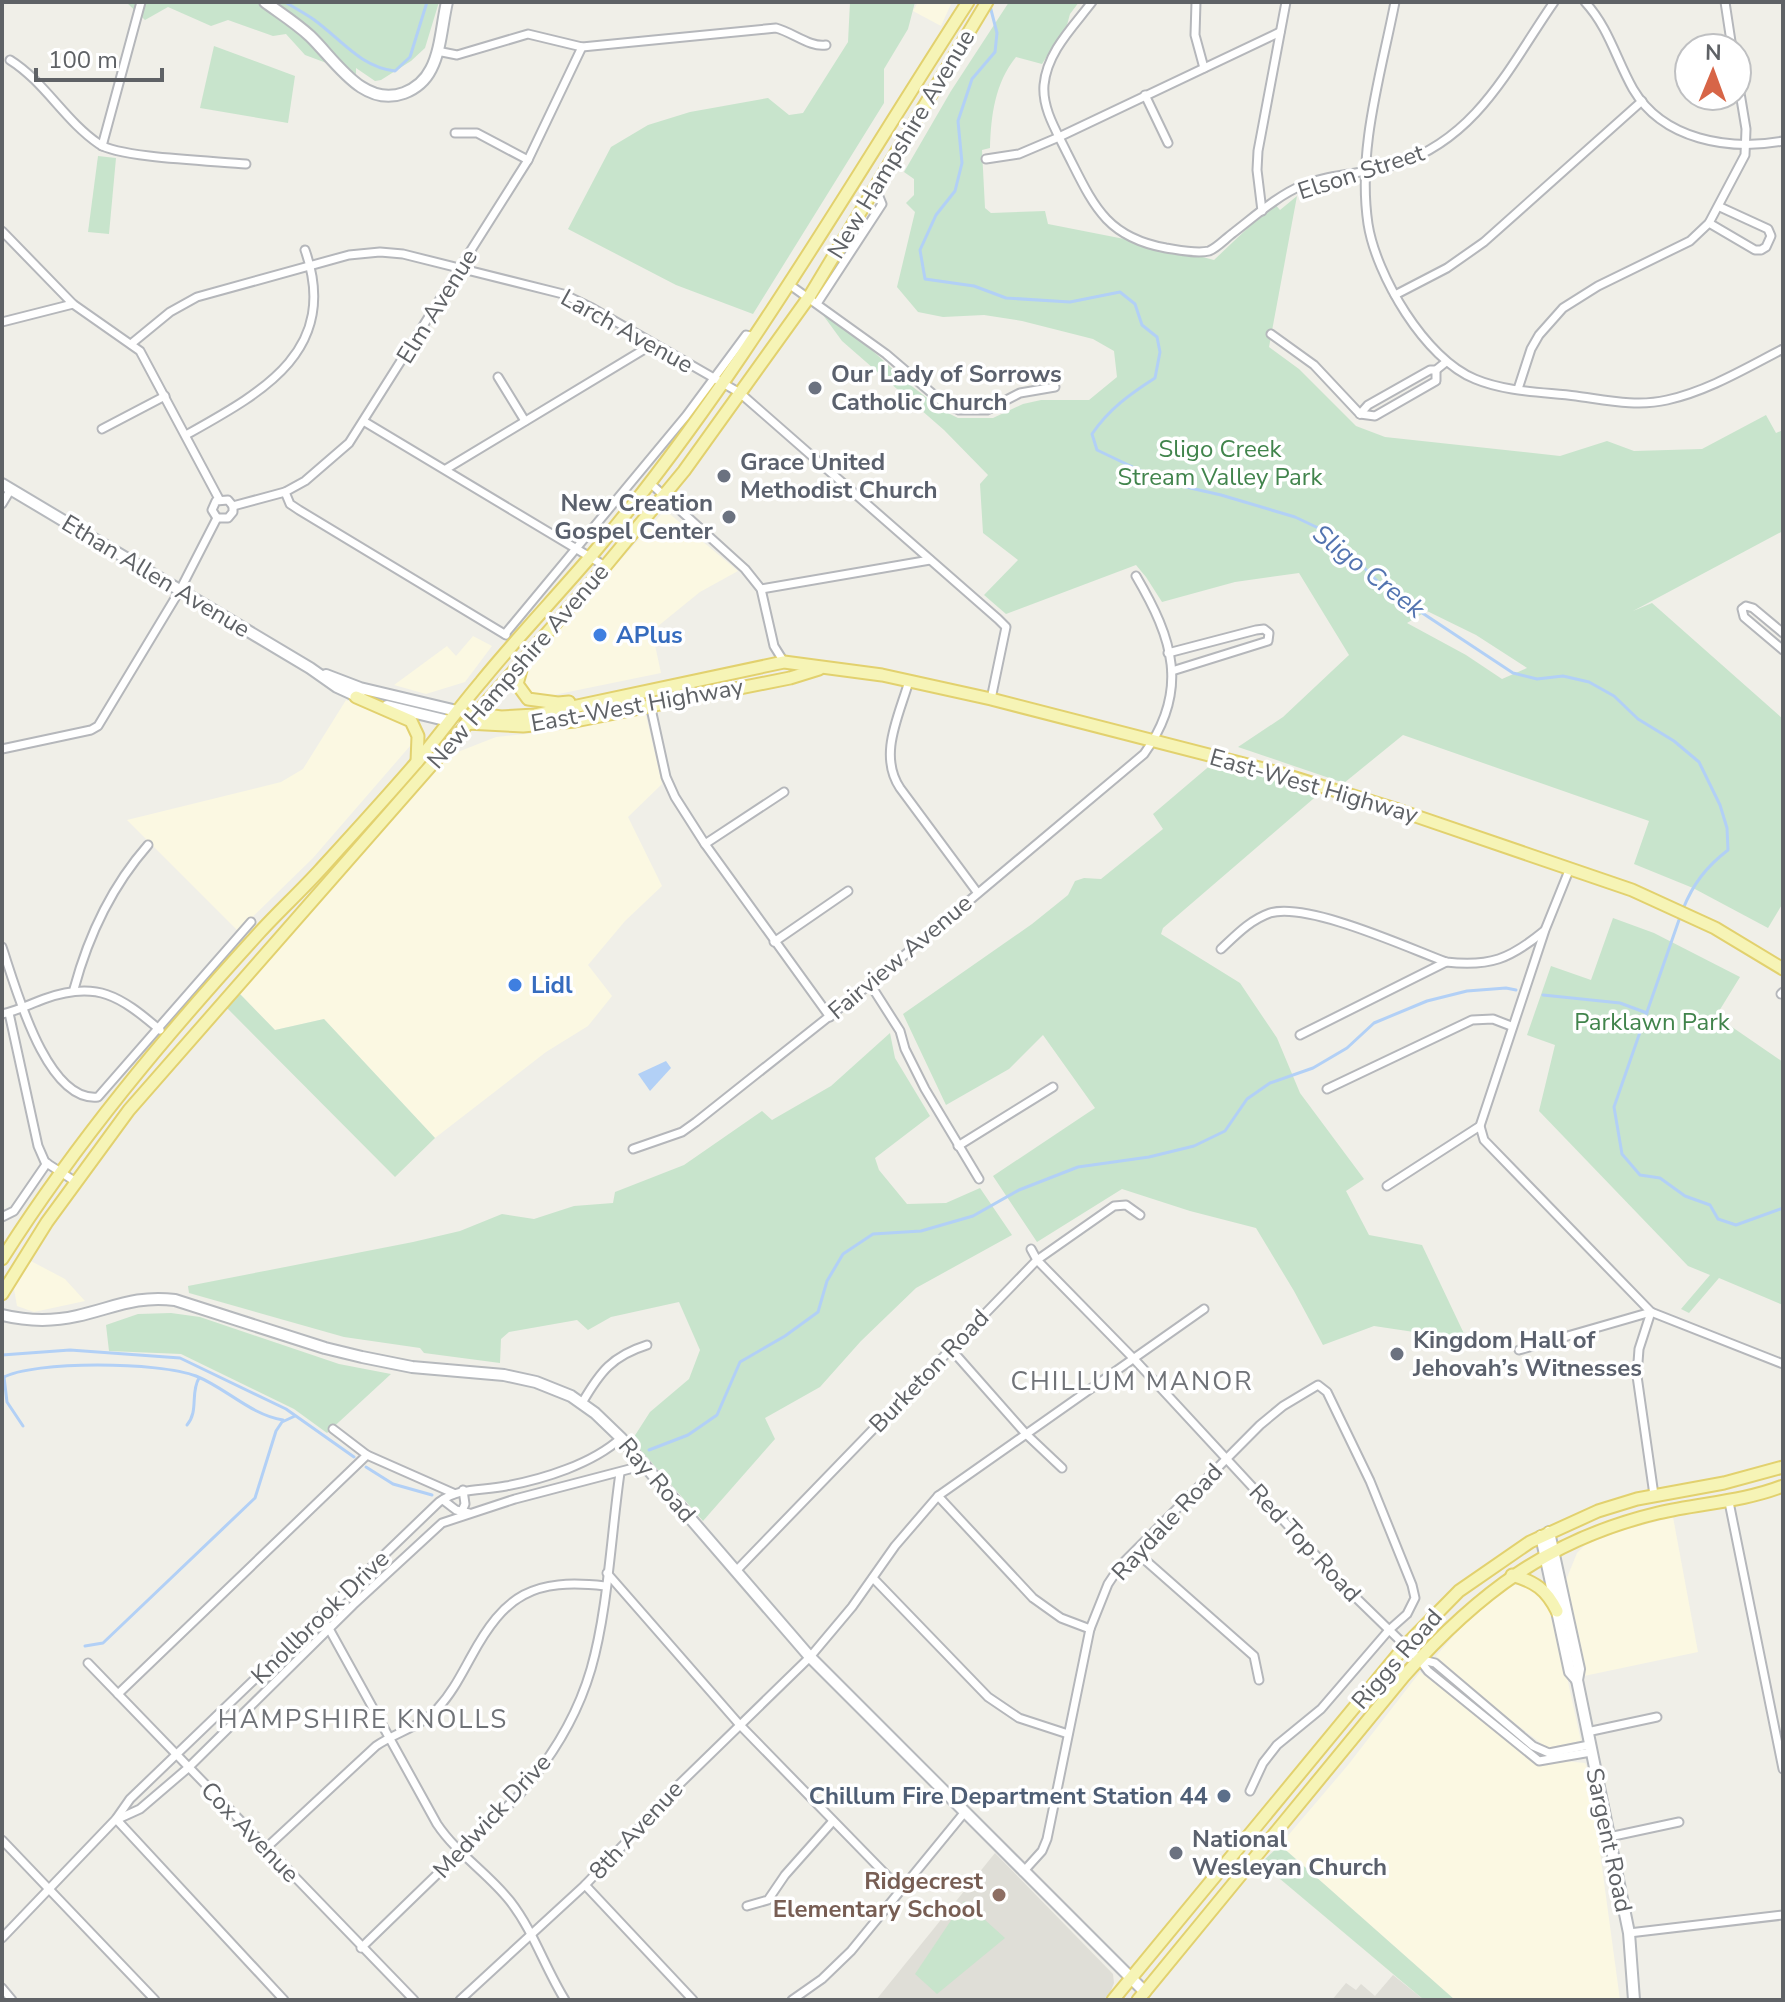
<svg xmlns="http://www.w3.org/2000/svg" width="1785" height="2002" font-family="'Nunito Sans',sans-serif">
  <rect width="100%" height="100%" fill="#f0efe8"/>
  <g fill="#fbf8e2">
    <polygon points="918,2 952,2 941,26 913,11"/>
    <polygon points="665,510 738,571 700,592 652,631 661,673 539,698 529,695 521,687 521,674 532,659"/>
    <polygon points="473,636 492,646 465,682 426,694 394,685 447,646 456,656"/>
    <polygon points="346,700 406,723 412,739 410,746 313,858 238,931 127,820 281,782 303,769"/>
    <polygon points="645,711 662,784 628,817 662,886 625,921 588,965 612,996 588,1026 546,1052 435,1138 324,1019 275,1030 240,994 450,755 496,737 546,732"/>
    <polygon points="29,1260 65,1279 85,1301 34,1312 17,1306 14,1289"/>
    <polygon points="1673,1517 1698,1652 1584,1676 1566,1580 1577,1553 1586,1544 1624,1530"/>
    <polygon points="1535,1584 1550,1600 1581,1741 1547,1748 1489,1703 1436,1656 1463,1625 1512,1585"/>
    <polygon points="1420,1672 1533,1758 1585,1763 1589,1771 1620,2000 1455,2000 1280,1845 1348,1765"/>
  </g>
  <g fill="#dfded7">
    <polygon points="995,1853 1113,1974 1114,1983 1110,1993 1104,2000 876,2000"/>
    <polygon points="1393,1975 1424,2000 1332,2000 1346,1983 1356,1990 1361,1984 1375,1996"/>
  </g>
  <g fill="#c8e4cc" fill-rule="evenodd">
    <polygon points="126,2 439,2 425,48 411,61 381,80 375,81 356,68 356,74 305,55 286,34 273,36 228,20 211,26 168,7 145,20"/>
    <polygon points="850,2 915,2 908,29 884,69 884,103 753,314 676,285 568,229 611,147 648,125 690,112 768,98 789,115 803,113 848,42"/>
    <path d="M1009,2H1079L1070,14L1067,25L1042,64L1016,57C995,83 991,115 990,148L982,150L985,208L991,213L1045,211L1048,224L1160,246L1214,260L1274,203L1280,210L1297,196L1269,347L1299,369L1356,426L1385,437L1560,456L1607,441L1634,451L1702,449L1766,415L1776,433L1783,430V531L1633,611L1652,603L1783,719V903L1768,928L1693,888L1634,864L1649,821L1403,735L1344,783L1238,747L1283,717L1349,655L1299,573L1235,582L1162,602L1146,577L1136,565L1006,614L984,595L1018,560L983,533L980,484L988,475L944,430L842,341L823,315L851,331L909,384L944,411L958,418H993L1023,404L1041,400H1089L1117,377L1114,351L1093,339L1022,321L984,315L943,317L918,312L897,287L915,212L906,203L914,195V179L904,172L951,91ZM1427,611L1476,635L1527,668L1502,679L1466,655L1407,623Z"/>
    <polygon points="214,46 295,76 288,123 200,108"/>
    <polygon points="98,156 116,158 109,234 88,232"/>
    <polygon points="1213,763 1320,793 1163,928 1161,934 1240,983 1277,1038 1300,1093 1364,1179 1346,1191 1369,1235 1422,1245 1467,1340 1374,1326 1323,1345 1294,1291 1256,1228 1190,1211 1122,1189 1037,1242 993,1176 1095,1108 1043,1035 1009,1069 946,1105 903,1014 1032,924 1068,895 1075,881 1084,878 1101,879 1163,829 1153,814"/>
    <polygon points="1613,918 1654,933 1740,977 1716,1016 1783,1062 1783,1305 1719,1278 1689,1313 1681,1309 1710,1275 1688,1266 1539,1111 1555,1045 1527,1035 1551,966 1591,980"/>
    <polygon points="240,994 275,1030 324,1019 435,1138 395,1177 227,1008"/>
    <polygon points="890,1033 895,1058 930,1116 875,1158 879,1170 907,1204 946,1203 980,1188 1012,1235 916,1288 861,1341 820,1387 765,1418 775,1439 703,1521 632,1440 650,1412 689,1379 700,1350 679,1302 611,1317 588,1330 577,1320 509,1332 501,1339 500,1363 424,1353 420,1348 344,1337 189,1293 188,1286 413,1242 460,1231 502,1214 534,1219 574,1206 613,1203 615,1192 684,1165 762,1111 772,1120 831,1086"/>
    <polygon points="171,1313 200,1317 339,1364 391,1374 327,1433 294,1409 181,1354 109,1351 106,1325 138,1314"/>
    <polygon points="1280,1845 1455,2000 1424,2000 1261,1863"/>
    <polygon points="964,1901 1005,1938 937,1994 915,1974"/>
  </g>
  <polygon fill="#b2d0f6" points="666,1061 671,1068 650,1091 638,1074"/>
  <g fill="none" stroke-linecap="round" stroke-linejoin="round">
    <g stroke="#b2d0f6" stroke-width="3">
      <path d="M285,2C295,8 304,13 313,19C341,39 360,67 395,71L410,57L427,2"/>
      <path d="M990,6L997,33L995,52L972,79L958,121L962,163L955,191L936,215L920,250L925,279L974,286L1006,298L1070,302L1120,292L1135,304L1142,325L1157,337L1160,352L1155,378C1130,394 1109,409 1092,434L1097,450L1164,482L1221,495L1295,517L1331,534L1383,587L1513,673L1537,679L1563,676L1589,682L1614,696L1638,719L1674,741L1699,762L1720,805L1727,828L1728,850C1706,867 1693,884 1683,909"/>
      <polyline points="1680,917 1614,1107 1622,1154 1640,1175 1660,1178 1685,1196 1710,1205 1718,1219 1736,1225 1783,1208"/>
      <polyline points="1543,995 1620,1003 1647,1013"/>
      <polyline points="2,1355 70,1350 180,1358 286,1409 354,1457"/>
      <polyline points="4,1377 7,1402 23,1426"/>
      <path d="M2,1378C34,1360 160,1362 196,1376C226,1388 251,1415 283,1420"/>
      <path d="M187,1425C199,1411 190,1393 199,1378"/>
      <polyline points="649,1450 688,1435 717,1415 740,1362 785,1336 818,1312 827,1281 843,1254 873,1234 921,1231 973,1216 1019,1190 1078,1167 1149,1157 1194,1146 1225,1131 1247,1099 1270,1083 1313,1068 1347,1048 1374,1023 1427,1001 1467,991 1506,988 1516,990"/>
      <polyline points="366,1467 393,1484 432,1495"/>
      <polyline points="85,1646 103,1643 255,1498 276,1431 282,1422 295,1416"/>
    </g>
    <defs>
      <g id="street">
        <path d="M1092,2C1073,27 1047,52 1044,85C1042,109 1057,132 1067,153C1093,204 1105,237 1166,248C1179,250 1196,254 1209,251C1217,248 1226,238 1233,233C1254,217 1278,195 1303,185C1332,173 1368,174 1398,164C1478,137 1509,67 1554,2"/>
        <polyline points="1196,2 1195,35 1204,68"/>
        <path d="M1395,2C1381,74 1357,150 1368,224C1376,275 1425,359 1475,379C1506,392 1543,392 1576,396C1606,400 1637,407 1667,400C1708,391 1746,368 1783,349"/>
        <path d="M1585,2C1609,28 1616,59 1633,89C1663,140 1729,151 1783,141"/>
        <polyline points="1725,2 1732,48"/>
        <path d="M437,51L457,55L528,34L582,47L776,28C792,32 811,48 826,45"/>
        <path d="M10,60C45,82 65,121 99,144C119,158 216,161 246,164"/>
        <polyline points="1145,95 1168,143"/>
        <polyline points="455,133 477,133 528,160"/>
        <polyline points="102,146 141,2"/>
        <polyline points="986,159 1019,154 1059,137 1280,32"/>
        <polyline points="1262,211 1257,170 1258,151 1286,2"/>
        <polyline points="1709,223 1755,250 1761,250 1766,247 1771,236 1768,229 1720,207"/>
        <polyline points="2,231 73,304 140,351 219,499"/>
        <polyline points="790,285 886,354 941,401 959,410 987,410 1020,393 1055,387"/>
        <polyline points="1395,295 1447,268 1484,242 1642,101"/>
        <polyline points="818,302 882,204 875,187"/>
        <polyline points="2,322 73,304"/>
        <polyline points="1271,334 1314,365 1360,414"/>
        <polyline points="131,344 170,312 197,297 349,255 380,252 403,254 563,294 592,308 740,393 998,619 1006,627 991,699"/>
        <polyline points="498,377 525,421"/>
        <polyline points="1518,389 1531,349 1539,335 1563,308 1598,286 1690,241 1709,223 1745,155 1746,129 1737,75"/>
        <polyline points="1360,414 1368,405 1430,370 1436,370 1446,362"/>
        <polyline points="1360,414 1375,416 1436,381 1436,370"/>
        <polyline points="365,422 605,566"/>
        <polyline points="102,429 165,396"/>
        <path d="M186,435C261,393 341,351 305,250"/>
        <polyline points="446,469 653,344"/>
        <polyline points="650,483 745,569 761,589 774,646 784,662"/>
        <polyline points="285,492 290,504 299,510 506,635"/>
        <polyline points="2,504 11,489"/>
        <polyline points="233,506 285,492 305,481 349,443 528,160 582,47"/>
        <polyline points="217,518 212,510 216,501 228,500 233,506"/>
        <polyline points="217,518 228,518 233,512 233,506"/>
        <polyline points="761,589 930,560"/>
        <polyline points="1783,633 1753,608 1746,606 1742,609 1744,617 1783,650"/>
        <polyline points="505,634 686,416 746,335 755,337"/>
        <polyline points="1168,653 1256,630 1264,629 1269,633 1268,641 1172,671"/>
        <path d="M909,681C899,716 878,755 900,788L977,892"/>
        <polyline points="650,704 666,777 675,797 705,844 830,1017"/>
        <polyline points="2,749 91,730 98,726 180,590 217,518"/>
        <polyline points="705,844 784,792"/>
        <polyline points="774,942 848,891"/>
        <path d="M2,947C15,985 46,1103 98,1097L251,922"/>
        <path d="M1221,949C1236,935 1250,920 1270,913C1308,902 1406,947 1446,962C1490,967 1510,959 1544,931"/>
        <polyline points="870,984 900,1031 905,1049 925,1089 979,1179"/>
        <path d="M74,989C88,937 112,886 148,845"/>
        <polyline points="1781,994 1783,992"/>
        <polyline points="9,1013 38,1146 45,1162 76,1182"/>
        <path d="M2,1014C17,1011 30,1004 44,999C97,980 120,996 160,1030"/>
        <polyline points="1300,1035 1446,962"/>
        <polyline points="1327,1089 1472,1020 1493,1019 1511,1026"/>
        <polyline points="1480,1126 1484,1140 1651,1312 1783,1364"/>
        <polyline points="958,1146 1053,1087"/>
        <path d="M633,1149L682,1132L696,1122L870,984L1144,754C1190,690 1173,639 1136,576"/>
        <polyline points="1387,1186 1480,1126 1545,930 1570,868"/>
        <polyline points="2,1217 14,1211 47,1163"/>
        <polyline points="1031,1249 1037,1260 1134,1359 1346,1588 1419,1659 1428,1671 1539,1761 1591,1752"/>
        <polyline points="1651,1312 1639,1349 1637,1376 1654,1495"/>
        <polyline points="950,1348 1026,1434 1062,1468"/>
        <polyline points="1519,1350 1651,1312"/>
        <path d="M582,1403C600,1372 612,1356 647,1345"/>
        <polyline points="333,1429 367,1455 453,1493"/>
        <polyline points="938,1496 1033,1598 1061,1618 1090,1629"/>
        <polyline points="443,1500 456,1510 469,1513"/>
        <polyline points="1729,1502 1783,1769"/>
        <polyline points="461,1513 465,1504 463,1490"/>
        <polyline points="1136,1552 1254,1656 1259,1680"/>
        <polyline points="736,1571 1037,1260 1114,1206 1126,1205 1140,1215"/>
        <polyline points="607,1573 739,1724 901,1890"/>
        <polyline points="873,1578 988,1697 1019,1718 1068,1734"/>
        <path d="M322,1616L437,1824C457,1854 488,1873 510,1901C534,1932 545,1968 565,2000"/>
        <polyline points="1419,1659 1435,1663 1533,1746 1549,1753 1589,1745"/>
        <polyline points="88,1663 414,2000"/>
        <polyline points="118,1694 367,1455"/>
        <polyline points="1587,1732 1657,1717"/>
        <polyline points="116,1819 284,2000"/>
        <polyline points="118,1819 140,1809 188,1768 353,1605 442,1523 515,1499 645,1465"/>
        <polyline points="1609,1837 1679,1822"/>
        <polyline points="2,1840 155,2000"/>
        <path d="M265,1849L376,1746C396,1732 421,1727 438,1708C452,1693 461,1675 471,1657C505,1594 533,1578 605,1586"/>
        <polyline points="1023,1872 1042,1851 1047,1839 1090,1629 1108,1584 1120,1566 1260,1425 1283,1406 1318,1385 1327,1392 1370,1481 1412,1585 1415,1598 1407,1614 1389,1630 1321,1709 1277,1745 1263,1763 1250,1791"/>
        <polyline points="585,1885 693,2000"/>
        <polyline points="747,1906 768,1900 785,1875 833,1821"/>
        <polyline points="1629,1933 1783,1915"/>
        <path d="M2,1938L116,1819L130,1799L439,1502C460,1487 481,1491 506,1486C544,1479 592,1464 621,1438"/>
        <path d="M361,1948L518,1796C551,1759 577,1717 591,1669C608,1610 611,1535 620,1473"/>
        <polyline points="2,1988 12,2000"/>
        <polyline points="460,2000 585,1885 632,1836 658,1805 810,1657 852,1607 895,1546 938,1496 1204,1309"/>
        <polyline points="792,2000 822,1979 851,1951 964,1813"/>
      </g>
      <g id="secondary">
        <path d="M265,2C280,13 296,23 310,36C336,61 363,108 404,93C417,88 425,81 431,69C441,50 442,23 447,2"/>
        <polyline points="2,484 310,668 337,687 361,698"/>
        <polyline points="326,675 360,688 457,711"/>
        <polyline points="387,706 449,721"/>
        <path d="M2,1315C27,1321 51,1322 77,1316C113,1308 136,1295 175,1300L325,1348L362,1357L412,1367L504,1375L536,1382L571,1396L595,1413L621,1438L810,1657L1145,1992"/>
        <polyline points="1549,1532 1579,1669 1577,1680 1629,1933 1634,2000"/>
        <polyline points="1541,1536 1570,1672 1577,1680"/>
      </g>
      <g id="primary">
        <polyline points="523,663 517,684 528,699 558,703 569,702"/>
        <polyline points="356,697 411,721 418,736 417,762"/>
        <polyline points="473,713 501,717 535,715 784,662 882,675 991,699 1279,773 1398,810 1632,890 1715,928 1783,969"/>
        <polyline points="466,723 523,726 575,721 790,678 819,669"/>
        <path d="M2,1259C77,1141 165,1036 259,933C278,912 300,892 320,870C352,835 385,799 416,763C438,737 458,709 481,682C516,639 555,598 591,556C736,385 846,190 968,2"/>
        <polyline points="2,1294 47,1222 129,1110 598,575 684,471 809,297 987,2"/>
        <path d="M1512,1575C1535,1582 1546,1589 1557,1611"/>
        <polyline points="1113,2000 1405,1646 1459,1591 1530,1542 1598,1511 1637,1499 1724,1483 1783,1467"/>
        <path d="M1138,2000L1404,1676C1477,1594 1549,1539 1658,1513C1700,1503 1742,1502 1783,1486"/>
      </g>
    </defs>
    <use href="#street" stroke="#b5b7bb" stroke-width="11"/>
    <use href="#secondary" stroke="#b6b9bd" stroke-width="14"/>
    <use href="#primary" stroke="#e2d16e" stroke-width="15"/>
    <use href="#street" stroke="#fff" stroke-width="7"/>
    <use href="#secondary" stroke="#fff" stroke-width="10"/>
    <use href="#primary" stroke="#f6f4b6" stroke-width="11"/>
  </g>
  <g fill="#6b7280" stroke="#fff" stroke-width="3">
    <circle cx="815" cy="388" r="8"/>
    <circle cx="724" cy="476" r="8"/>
    <circle cx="729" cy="517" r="8"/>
    <circle cx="1397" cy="1354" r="8"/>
    <circle cx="1176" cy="1853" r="8"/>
  </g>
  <g fill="#3f7fe0" stroke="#fff" stroke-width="3">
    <circle cx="600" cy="635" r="8"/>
    <circle cx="515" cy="985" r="8"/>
  </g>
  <circle fill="#5c6f8a" stroke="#fff" stroke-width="3" cx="1224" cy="1796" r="8"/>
  <circle fill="#8d6e63" stroke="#fff" stroke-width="3" cx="999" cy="1895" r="8"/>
  <g text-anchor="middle" stroke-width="7" stroke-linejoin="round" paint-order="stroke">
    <g font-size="24" fill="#5f6266" stroke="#fff">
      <text transform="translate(901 144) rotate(-59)" y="8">New Hampshire Avenue</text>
      <text transform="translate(1361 172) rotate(-18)" y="8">Elson Street</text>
      <text transform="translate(437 306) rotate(-58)" y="8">Elm Avenue</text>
      <text transform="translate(627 331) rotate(29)" y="8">Larch Avenue</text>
      <text transform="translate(156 576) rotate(31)" y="8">Ethan Allen Avenue</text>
      <text transform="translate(518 666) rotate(-49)" y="8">New Hampshire Avenue</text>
      <text transform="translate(637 705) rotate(-10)" y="8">East-West Highway</text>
      <text transform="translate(1314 786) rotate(16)" y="8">East-West Highway</text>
      <text transform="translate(900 957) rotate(-40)" y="8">Fairview Avenue</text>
      <text transform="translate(929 1371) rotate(-46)" y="8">Burketon Road</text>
      <text transform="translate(657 1480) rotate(49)" y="8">Ray Road</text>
      <text transform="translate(1167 1522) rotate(-47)" y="8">Raydale Road</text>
      <text transform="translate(1305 1543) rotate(47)" y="8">Red Top Road</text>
      <text transform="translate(320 1617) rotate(-44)" y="8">Knollbrook Drive</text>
      <text transform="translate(1397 1659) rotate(-49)" y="8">Riggs Road</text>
      <text transform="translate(492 1816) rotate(-47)" y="8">Medwick Drive</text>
      <text transform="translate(636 1830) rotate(-47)" y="8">8th Avenue</text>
      <text transform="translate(250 1832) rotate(46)" y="8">Cox Avenue</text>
      <text transform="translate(1609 1840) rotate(78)" y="8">Sargent Road</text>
    </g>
    <g font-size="24" font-weight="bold" fill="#5b616d" stroke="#fff" text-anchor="start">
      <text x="831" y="382">Our Lady of Sorrows<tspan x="831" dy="28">Catholic Church</tspan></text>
      <text x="740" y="470">Grace United<tspan x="740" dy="28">Methodist Church</tspan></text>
      <text x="713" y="511" text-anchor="end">New Creation<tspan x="713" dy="28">Gospel Center</tspan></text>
      <text x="1413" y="1348">Kingdom Hall of<tspan x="1413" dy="28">Jehovah’s Witnesses</tspan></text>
      <text x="1192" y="1847">National<tspan x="1192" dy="28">Wesleyan Church</tspan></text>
    </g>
    <g font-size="24" fill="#41844c" stroke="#fff">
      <text x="1220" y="457">Sligo Creek<tspan x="1220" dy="28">Stream Valley Park</tspan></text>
      <text x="1652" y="1030">Parklawn Park</text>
    </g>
    <g font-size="24" font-weight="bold" fill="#366cbe" stroke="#fff" text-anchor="start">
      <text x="616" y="643">APlus</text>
      <text x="531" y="993">Lidl</text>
    </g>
    <g font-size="24" font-weight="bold" fill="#4e5e75" stroke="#fff" text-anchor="end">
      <text x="1208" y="1804">Chillum Fire Department Station 44</text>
    </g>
    <g font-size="24" font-weight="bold" fill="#785e54" stroke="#fff" text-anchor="end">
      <text x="983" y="1889">Ridgecrest<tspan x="983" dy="28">Elementary School</tspan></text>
    </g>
    <g font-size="26" font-style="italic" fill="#5374b0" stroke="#fff">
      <text transform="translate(1369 571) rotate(38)" y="9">Sligo Creek</text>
    </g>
    <g font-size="26" letter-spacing="2" fill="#707378" stroke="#fff">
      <text x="1132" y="1390">CHILLUM MANOR</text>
      <text x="363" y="1728">HAMPSHIRE KNOLLS</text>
    </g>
  </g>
  <rect width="1785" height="2002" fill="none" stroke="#5f6266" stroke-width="8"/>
  <g transform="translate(1713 72) rotate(1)"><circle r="38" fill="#ffffff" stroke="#bfc0c2" stroke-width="2"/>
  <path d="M0-6L14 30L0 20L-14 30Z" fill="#d76547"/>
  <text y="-12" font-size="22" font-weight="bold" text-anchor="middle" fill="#5f6266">N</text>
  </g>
  <path d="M36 68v12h126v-12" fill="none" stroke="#5f6266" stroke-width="4"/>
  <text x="48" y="68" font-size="24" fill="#5f6266" stroke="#ffffff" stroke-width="6" paint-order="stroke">100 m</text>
</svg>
